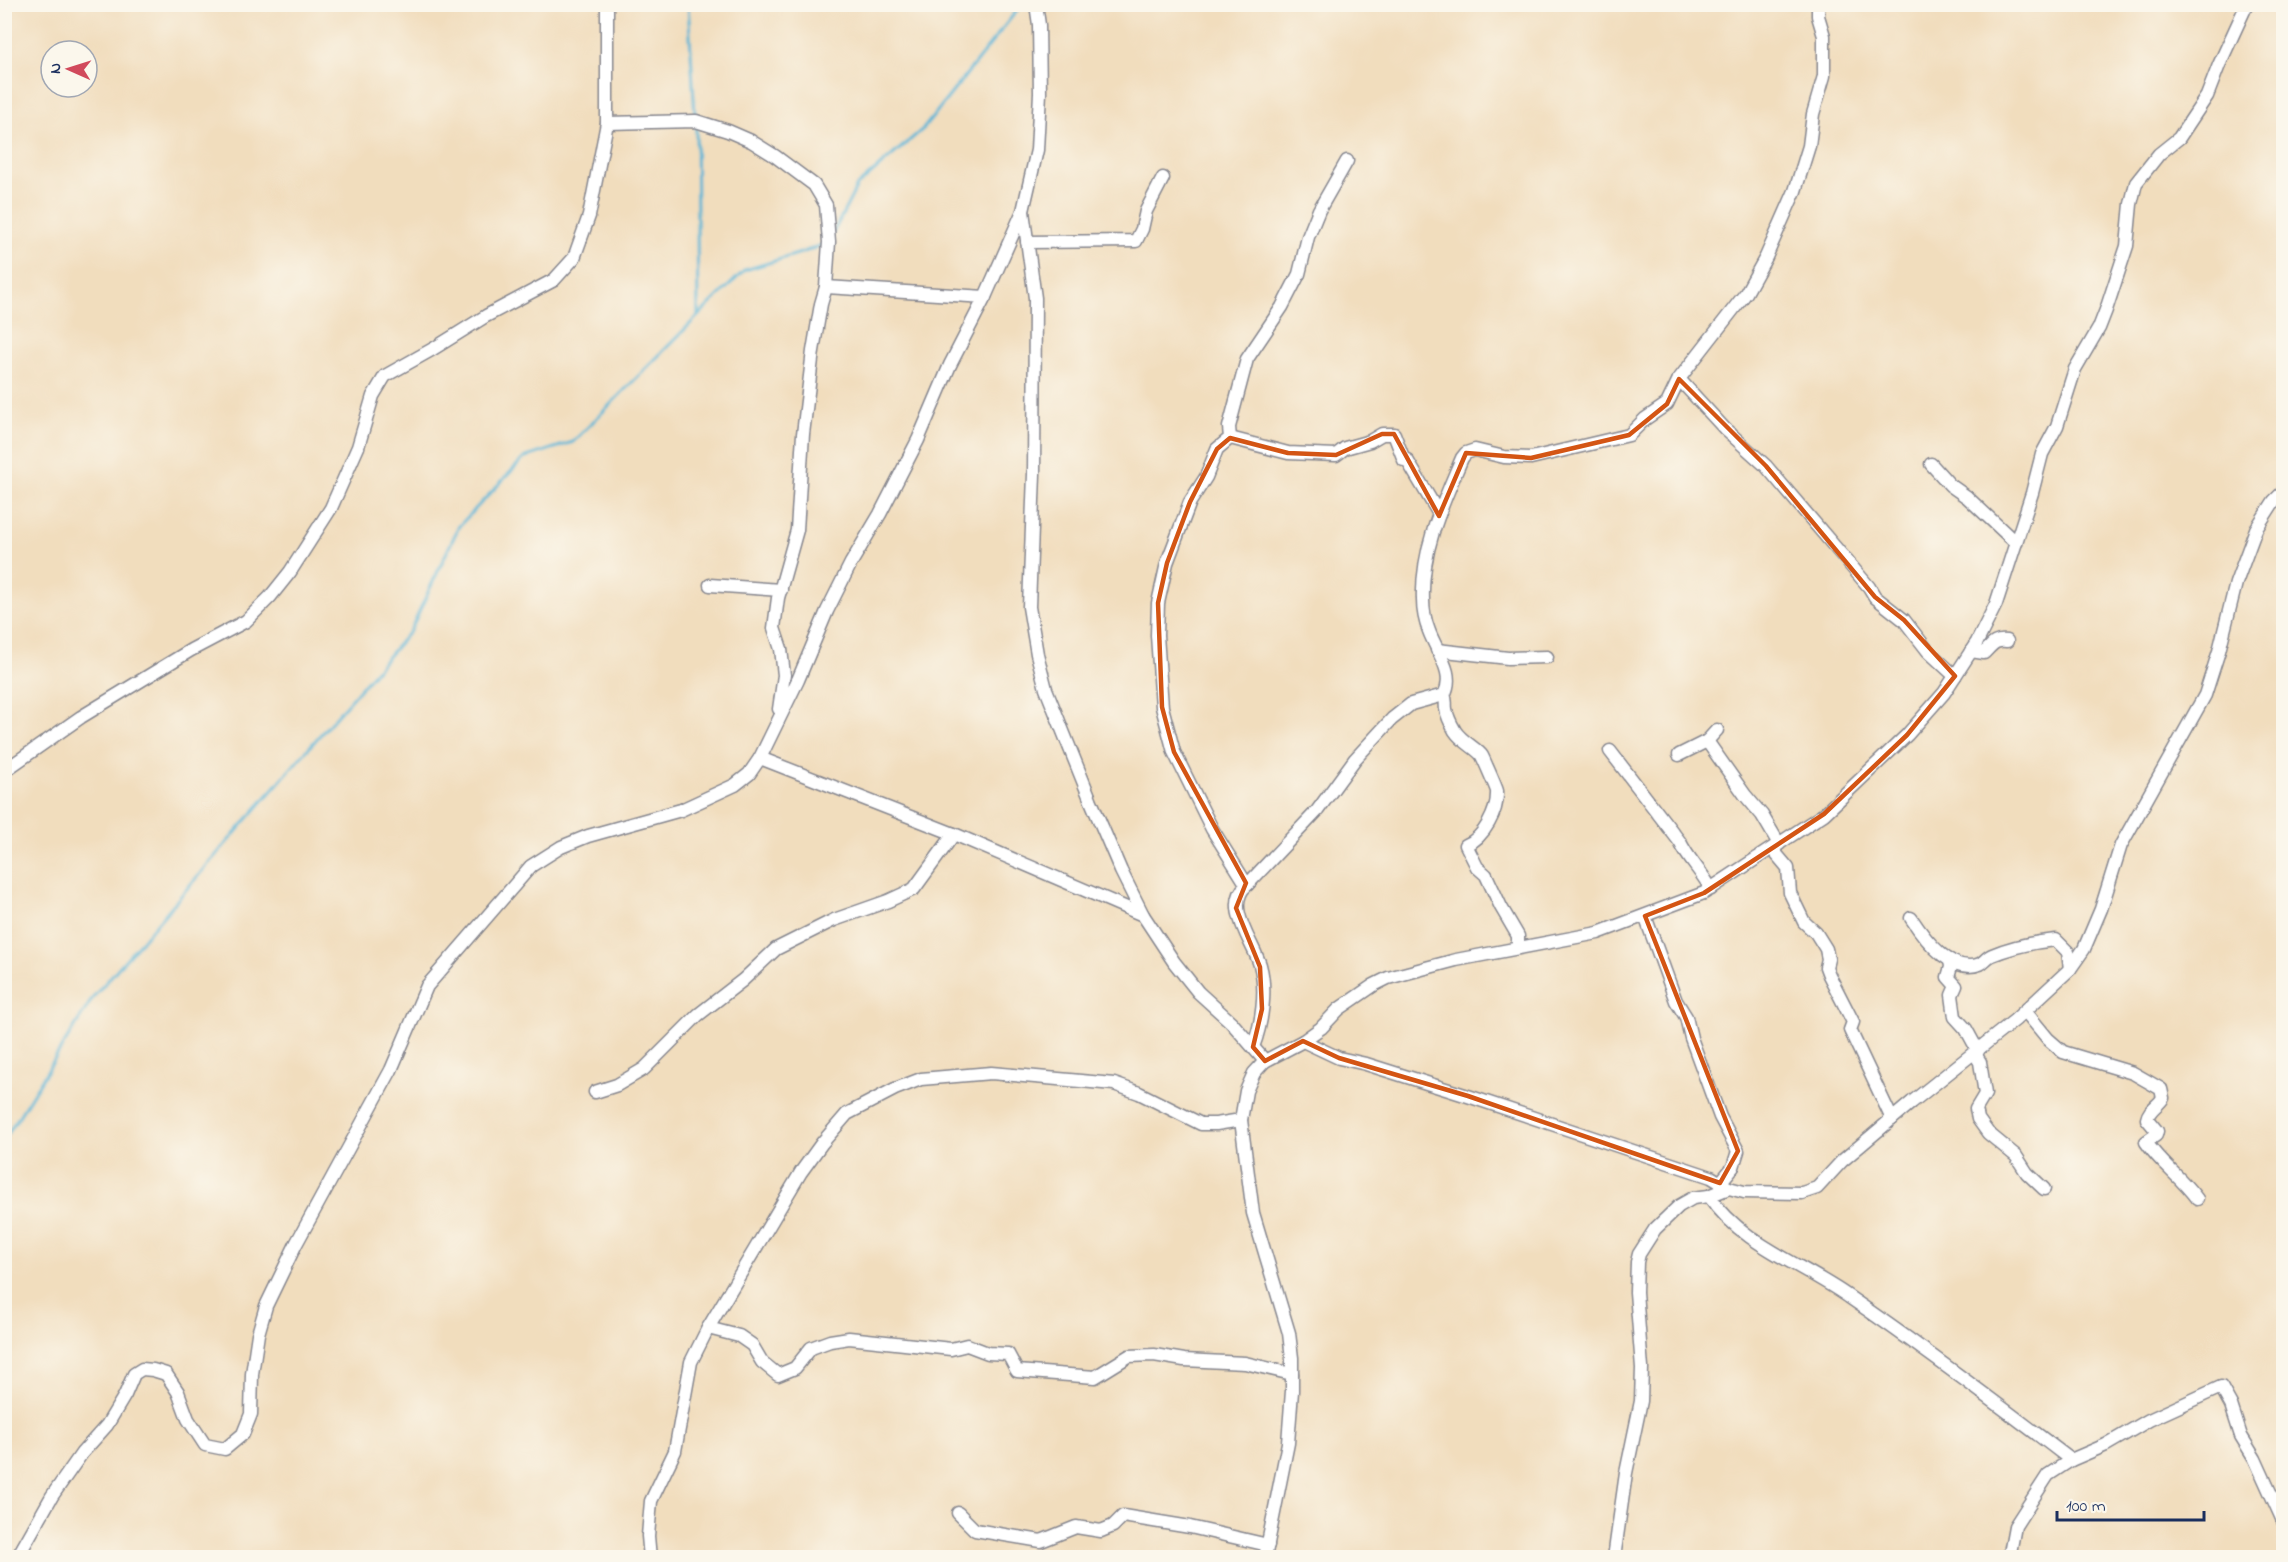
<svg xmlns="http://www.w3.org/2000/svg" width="2288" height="1562" font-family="'Indie Flower',sans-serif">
  <rect width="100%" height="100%" fill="#fbf7ec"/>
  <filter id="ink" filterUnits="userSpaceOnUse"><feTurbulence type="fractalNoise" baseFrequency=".0167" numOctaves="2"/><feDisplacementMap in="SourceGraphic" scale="12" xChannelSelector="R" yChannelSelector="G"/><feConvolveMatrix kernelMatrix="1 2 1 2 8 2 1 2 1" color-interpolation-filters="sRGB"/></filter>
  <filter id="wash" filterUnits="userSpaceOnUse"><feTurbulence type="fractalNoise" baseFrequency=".008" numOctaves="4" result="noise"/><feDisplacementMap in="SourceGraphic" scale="24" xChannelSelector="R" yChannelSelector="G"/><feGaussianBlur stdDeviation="1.35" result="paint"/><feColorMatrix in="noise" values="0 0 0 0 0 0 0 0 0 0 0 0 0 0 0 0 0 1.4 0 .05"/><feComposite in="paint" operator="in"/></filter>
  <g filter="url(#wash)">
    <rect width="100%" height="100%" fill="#f1ddbd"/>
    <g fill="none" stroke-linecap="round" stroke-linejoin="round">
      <g stroke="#58b4d6" stroke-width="3">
        <polyline points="688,4 695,116"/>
        <polyline points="833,233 857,186 924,128 1022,4"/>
        <polyline points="698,316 745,270 804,252 824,244"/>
        <polyline points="4,1140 94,996 410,631 459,526 524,458 573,442 698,316 696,123"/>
      </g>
    </g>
  </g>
  <g filter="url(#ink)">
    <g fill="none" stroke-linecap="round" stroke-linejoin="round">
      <defs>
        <g id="street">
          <polyline points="1036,4 1039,25 1040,93 1037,150 1023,211 1035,298 1034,474 1029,607 1037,654 1046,689 1091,801 1121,871 1143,915 1174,962 1198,992 1231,1022 1265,1061"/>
          <polyline points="607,123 696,121 728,131 751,141 775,156 814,185 826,205 829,242 826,287 821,304 813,351 803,434 797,530 778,598 774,628 781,649 784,675 779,709"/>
          <polyline points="1027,242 1136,241 1142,229 1146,211 1163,178"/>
          <polyline points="826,287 985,297"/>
          <polyline points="1679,379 1725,429 1766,466 1869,587 1875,597 1904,620 1928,651 1955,676"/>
          <polyline points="1230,438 1288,453 1336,455 1345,448 1370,441 1382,434 1394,434 1404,460 1407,460 1439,514"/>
          <polyline points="1931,464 1950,485 1967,497 2016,543"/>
          <polyline points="710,585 781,590"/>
          <polyline points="1437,650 1508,658 1547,657"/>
          <path d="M1971,651L1984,653C1992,645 1995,639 2007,641"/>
          <path d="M1444,695C1447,701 1445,703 1446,709C1447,716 1451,724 1455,731C1462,742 1478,749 1482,756C1484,760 1496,787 1497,791C1498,811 1484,838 1466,845L1477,867L1486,875L1501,907L1518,936V947"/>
          <polyline points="1707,741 1745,795 1762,815 1779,844"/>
          <path d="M1610,751L1680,842C1688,859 1702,872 1711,889"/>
          <polyline points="1679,755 1707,741 1717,730"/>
          <polyline points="760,758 954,834 1143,915"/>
          <polyline points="4,771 81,717 191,650 246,621 270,597 290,572 331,508 358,447 373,396 385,376 433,349 486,316 554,280 574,258 589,216 607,123 607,4"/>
          <polyline points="1772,849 1788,868 1790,893 1804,922 1816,933 1826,949 1828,959 1826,967 1829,975 1853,1022 1850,1030 1892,1119"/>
          <path d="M1247,885L1317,811L1355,759L1392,719L1411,704L1444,695C1456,673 1437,653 1429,631C1425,621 1423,610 1423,600C1421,549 1443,503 1462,458L1466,453L1475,450L1504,457L1531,458L1629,435L1645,419L1667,404L1679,379L1746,293L1766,257L1795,191L1809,146L1813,114L1824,76V36L1818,16V4"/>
          <polyline points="1645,916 1676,1001 1686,1017 1691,1038 1720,1117 1738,1151 1733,1167 1720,1183"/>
          <path d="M1911,918C1924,938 1951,975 1980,964C1984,962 1987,957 1992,955C2011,947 2035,942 2056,940L2068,952L2070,969"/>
          <polyline points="1950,960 1951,967 1948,977 1956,986 1952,995 1955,1017 1966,1029 1978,1051"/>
          <path d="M2025,1011L2048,1039L2063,1052L2133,1073L2161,1089L2163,1098C2158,1106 2149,1109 2147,1119L2157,1131L2156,1135L2146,1142C2160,1163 2182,1178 2197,1199"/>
          <polyline points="1303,1041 1321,1028 1339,1009 1374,985 1388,978 1456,960 1598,933 1704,893 1824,814 1907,735 1944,693 1977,642 1996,604 2032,493 2042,454 2057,426 2075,369 2099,328 2106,310 2127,246 2131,204 2136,183 2159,154 2179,138 2207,96 2219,65 2247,4"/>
          <path d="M1253,1047C1262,1024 1267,990 1260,965C1253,942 1223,905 1247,885L1212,829L1174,752L1162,707L1157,635L1158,603L1167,563L1190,502L1206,477L1217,449L1230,438L1229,427L1247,359L1282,307L1299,274L1308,237L1319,210L1347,161"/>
          <polyline points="1975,1054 1980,1062 1985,1094 1976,1109 1978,1119 1988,1133 2016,1156 2027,1173 2044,1189"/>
          <polyline points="595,1092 617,1085 644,1069 698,1015 743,980 776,949 834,920 888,901 914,889 954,834"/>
          <path d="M1709,1196C1742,1245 1803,1264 1849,1297C1925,1349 1998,1404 2071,1460"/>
          <polyline points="708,1328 739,1336 752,1345 762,1362 778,1375 795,1368 811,1348 830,1341 849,1338 951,1349 967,1345 988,1353 1008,1354 1017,1371 1095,1377 1129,1356 1154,1355 1184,1360 1245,1363 1292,1374"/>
          <polyline points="958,1513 975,1530 1041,1541 1076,1527 1101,1531 1113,1526 1123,1516 1190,1527 1268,1545"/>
          <polyline points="17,1558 52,1496 82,1453 107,1425 125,1395 134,1374 142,1369 153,1370 166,1374 178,1392 188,1419 205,1445 225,1449 243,1434 251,1414 252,1374 258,1334 266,1306 296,1244 391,1070 427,986 531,866 561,847 588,836 681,810 735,785 749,774 760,758 798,680 827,611 851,563 880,514 918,440 950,365 985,297 1023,211"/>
          <polyline points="650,1558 648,1536 651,1501 675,1451 691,1362 708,1328 801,1172 822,1143 847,1114 895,1089 921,1079 991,1073 1114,1084 1139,1093 1201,1124 1216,1124 1241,1120"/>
          <polyline points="1265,1558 1288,1443 1292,1391 1292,1358 1289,1333 1253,1213 1241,1120 1246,1091 1254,1073 1265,1061 1303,1041 1339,1058 1366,1064 1468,1096 1711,1177 1729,1188 1744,1192 1802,1193 1817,1188 1842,1161 1912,1102 2015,1020 2070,969 2084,949 2101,909 2121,845 2205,695 2219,651 2236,583 2256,529 2274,501 2284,491"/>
          <polyline points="1614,1558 1626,1473 1641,1401 1642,1368 1636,1292 1637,1262 1639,1254 1655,1229 1679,1206 1693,1198 1709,1196 1729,1188"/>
          <polyline points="2009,1558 2015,1526 2048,1475 2071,1460 2106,1445 2149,1420 2221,1387 2231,1405 2241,1436 2255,1459 2284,1523"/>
        </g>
      </defs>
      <use href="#street" stroke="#86868e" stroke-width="15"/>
      <use href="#street" stroke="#fff" stroke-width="12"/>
    </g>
  </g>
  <path fill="none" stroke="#d45514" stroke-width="4.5" stroke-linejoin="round" d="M1679,379L1766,466L1875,597L1904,620L1955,676L1907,735L1824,814L1704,893L1645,916L1738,1151L1720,1183L1468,1096L1339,1058L1303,1041L1265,1061L1253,1047L1262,1009L1260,967L1236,908L1246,883L1174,752L1162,707L1158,603L1167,563L1190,502L1217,449L1230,438L1288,453L1336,455L1382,434H1394L1439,516L1466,453L1531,458L1629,435L1667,404Z"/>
  <rect width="2288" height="1562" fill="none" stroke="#fbf7ec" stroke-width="24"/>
  <g transform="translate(69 69) rotate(273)"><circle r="28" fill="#fbf7ec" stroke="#a1a7b3" stroke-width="1.5"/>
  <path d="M0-4.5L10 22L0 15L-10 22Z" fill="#d1495b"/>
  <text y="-9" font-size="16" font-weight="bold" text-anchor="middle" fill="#1b2f5e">N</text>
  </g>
  <path d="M2057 1511v9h147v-9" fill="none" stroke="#1b2f5e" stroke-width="3"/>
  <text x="2066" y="1511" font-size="18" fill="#1b2f5e" stroke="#fbf7ec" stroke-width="4.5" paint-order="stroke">100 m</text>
</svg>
